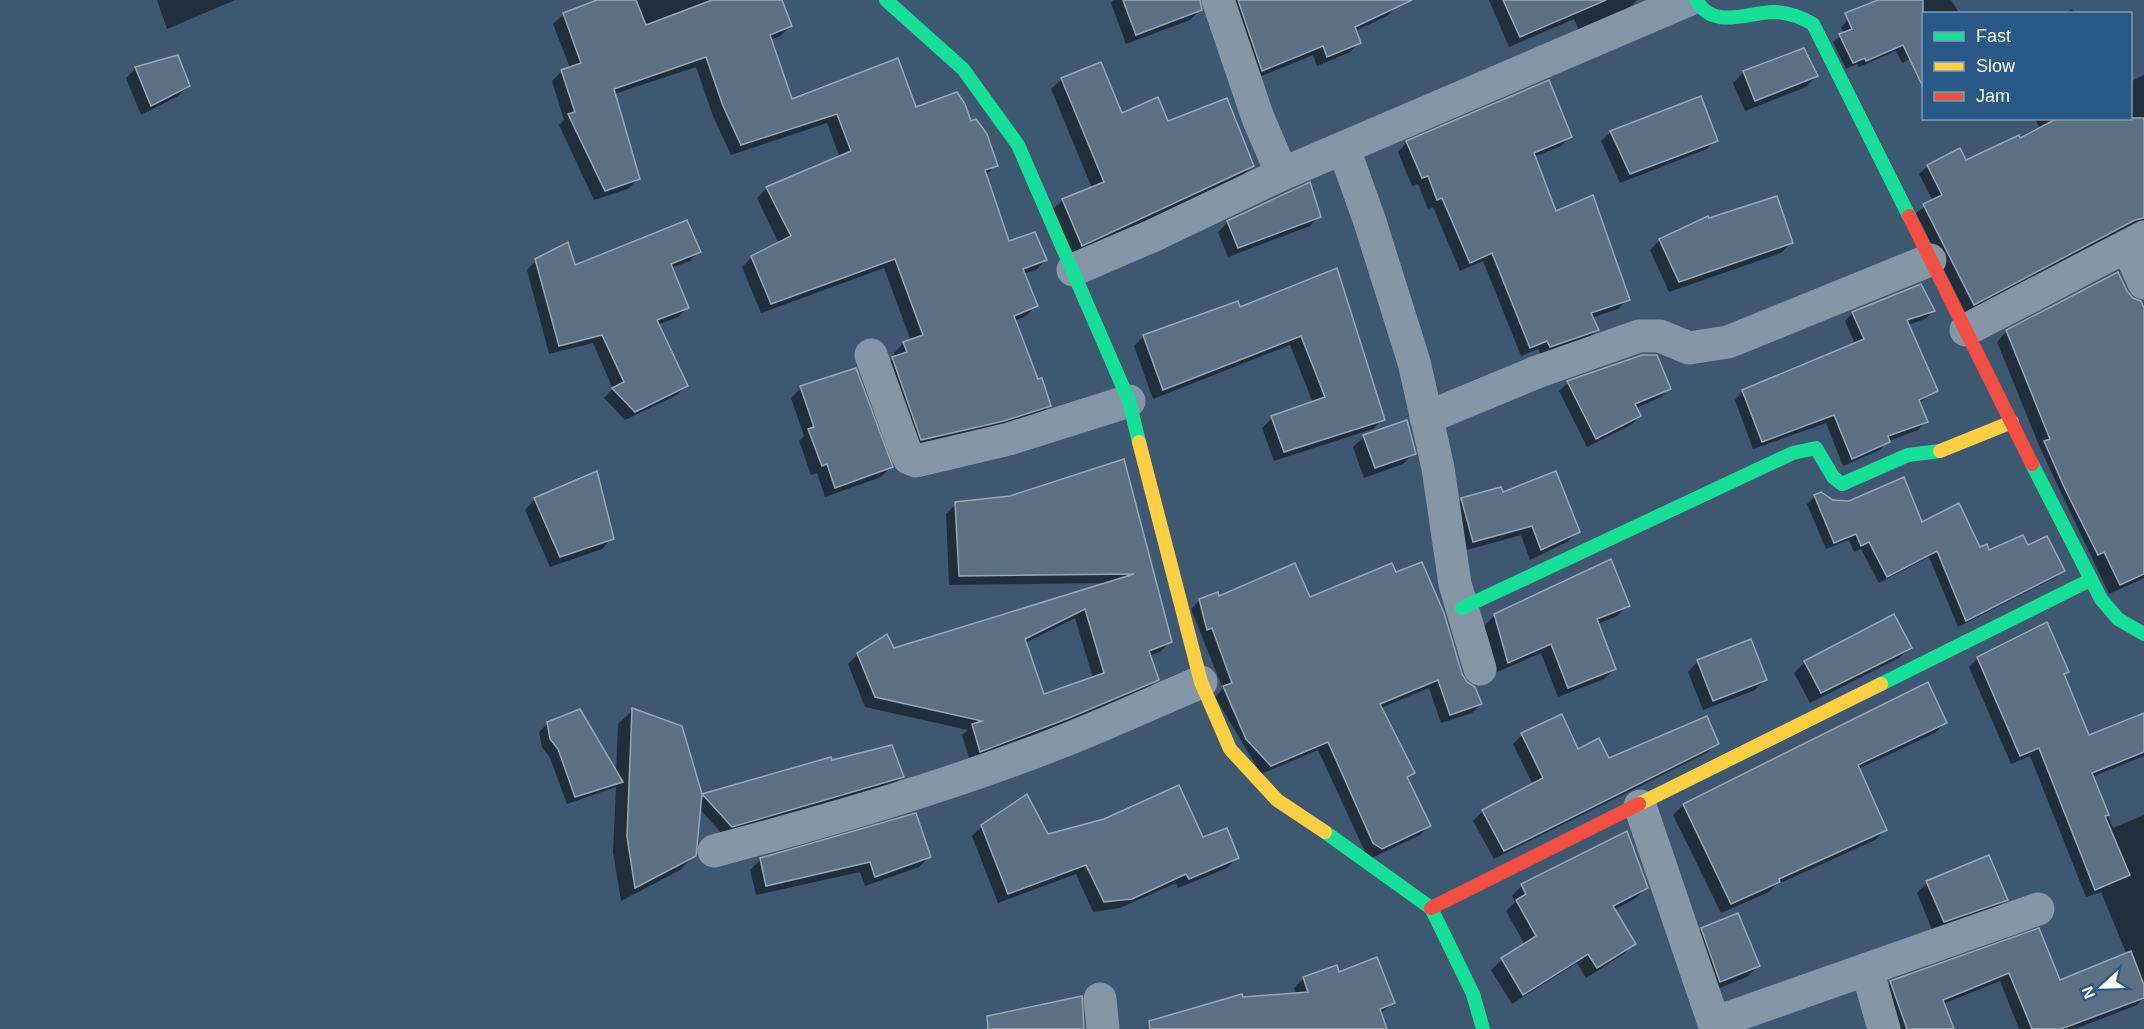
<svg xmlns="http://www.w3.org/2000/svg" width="2144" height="1029" font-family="Arial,sans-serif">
  <rect width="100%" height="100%" fill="#3e5871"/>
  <g fill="#0007" fill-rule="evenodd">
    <polygon points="157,0 235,0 167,29"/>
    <polygon points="601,0 781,0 791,26 780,36 770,40 791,101 915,109 971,123 996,165 985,176 1008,243 1046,260 1036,270 1023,274 1036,306 1026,316 1014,321 1037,381 1050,406 1039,416 911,450 882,368 895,357 894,353 904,343 911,341 884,268 761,313 742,267 752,257 779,244 757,198 767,188 840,158 827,123 731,155 713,116 696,67 614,94 639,178 628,189 594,200 559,125 564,120 552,81 562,71 570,68 553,24 564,14"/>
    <polygon points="1114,0 1199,0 1200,10 1190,20 1126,44 1111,3"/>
    <polygon points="1224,0 1394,0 1397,6 1387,16 1355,31 1360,42 1350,52 1317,66 1313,55 1252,80"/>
    <polygon points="1489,0 1637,0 1626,11 1579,31 1574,19 1509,47"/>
    <polygon points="1887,0 1951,0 1960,14 1924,14 1924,52 1902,63 1896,51 1859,67 1857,64 1846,69 1833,42 1844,33 1841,27 1848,20"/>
    <polygon points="2072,9 2074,14 2063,14"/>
    <polygon points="136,68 189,86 178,96 141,115 126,78"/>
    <polygon points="1744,72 1816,76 1806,87 1745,111 1733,83"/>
    <polygon points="2144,75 2144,229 1965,312 1916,213 1933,201 1919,174 1928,166 1966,162 2039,127 2035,118 2130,118 2130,79 2132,81"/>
    <polygon points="1062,79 1122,115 1168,123 1253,166 1242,176 1072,255 1052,210 1063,200 1092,188 1051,89"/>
    <polygon points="1611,132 1716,140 1707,149 1620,183 1601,141"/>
    <polygon points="1570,137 1561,146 1534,157 1556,213 1628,299 1618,309 1591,318 1597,330 1588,339 1541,356 1538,349 1521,356 1483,261 1460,271 1433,207 1428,209 1418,184 1412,186 1398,152 1407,142"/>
    <polygon points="1319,216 1310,226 1228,257 1218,232 1228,222"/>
    <polygon points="1660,240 1791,243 1781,253 1669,292 1650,250"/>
    <polygon points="699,251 690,261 671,268 687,308 678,317 657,325 686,386 677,395 625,420 604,398 613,389 593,343 549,354 527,270 536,260 574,267"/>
    <polygon points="1336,270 1383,419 1373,429 1274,461 1262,428 1272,418 1313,403 1290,345 1153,399 1134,346 1144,336 1239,309"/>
    <polygon points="2126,292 2144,311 2144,578 2109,594 2040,448 1997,342 2007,331"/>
    <polygon points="1933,311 1925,319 1908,325 1936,391 1919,403 1926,421 1918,430 1888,441 1880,450 1843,466 1826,423 1753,449 1735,400 1743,391 1855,344 1845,321 1853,313"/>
    <polygon points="1568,383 1670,388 1661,397 1636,408 1640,416 1631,425 1587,447 1559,391"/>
    <polygon points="801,388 891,467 881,477 825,497 817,473 811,475 799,441 804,436 791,398"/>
    <polygon points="1364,437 1414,453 1403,464 1364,478 1353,447"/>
    <path d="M1123,461L1170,642L1160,652L1149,656L1158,679L1148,689L970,761L962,735L968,730L865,707L848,664L858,654L893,650L1104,583L949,585L946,514L956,504L1011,497ZM1075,618L1093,678L1043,696L1025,643Z"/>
    <polygon points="1502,494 1578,532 1567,542 1530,560 1521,535 1463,551 1452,510 1462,500"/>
    <polygon points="1815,496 1989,552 2027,547 2063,571 2055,578 1958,627 1929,557 1879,583 1861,549 1854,552 1849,540 1826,549 1807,504"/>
    <polygon points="535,499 612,538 602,549 550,567 525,510"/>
    <polygon points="1218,598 1309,599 1461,675 1481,704 1472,713 1441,723 1429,688 1381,708 1413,773 1407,779 1429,826 1420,835 1372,858 1365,852 1318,750 1261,774 1215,697 1223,689 1191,609 1200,600"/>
    <polygon points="1628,606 1617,616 1598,624 1615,668 1604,679 1558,697 1541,653 1497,672 1484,626 1495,615"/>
    <polygon points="1894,616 1910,648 1899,658 1810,703 1794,673 1805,662"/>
    <polygon points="1978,658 2067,672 2063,676 2088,737 2144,715 2144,756 2092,777 2113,828 2144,815 2144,998 2137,1005 2075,1029 2019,1029 2000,981 1943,1004 1952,1029 1894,1029 1882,991 1891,982 2039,930 2060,982 2127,955 2101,892 2086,897 2030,756 2011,764 1969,667"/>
    <polygon points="1698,661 1765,680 1755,690 1703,710 1688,672"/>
    <polygon points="1927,684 1945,723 1935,733 1858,769 1885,830 1875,840 1776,885 1769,892 1721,913 1673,815 1683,805"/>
    <polygon points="633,710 701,798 830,759 831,762 902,777 893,785 723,835 699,808 695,855 680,870 621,901 613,852 616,787 567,804 550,758 542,747 539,732 548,723 616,773 618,724"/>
    <polygon points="1522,735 1608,760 1717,744 1707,753 1494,859 1473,821 1483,811 1533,785 1513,744"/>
    <polygon points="982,826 1047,836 1202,839 1237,858 1227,868 1178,888 1176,883 1120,908 1093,912 1076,874 998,903 972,836"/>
    <polygon points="930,856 919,867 865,886 860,872 756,895 750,870 761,859"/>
    <polygon points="1927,883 2006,899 1995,910 1933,932 1917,893"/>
    <path d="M1522,885L1646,888L1636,898L1614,910L1634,943L1624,954L1586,978L1577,963L1512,1004L1491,970L1502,960L1525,945L1506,911L1515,902L1512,896ZM1521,887H1524L1528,901Z"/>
    <polygon points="1702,929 1758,966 1747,977 1709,992 1692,940"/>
    <polygon points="1304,978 1393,1003 1380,1014 1385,1029 1190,1029 1242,999 1296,994 1294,988"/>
  </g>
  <g fill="#5b7083" stroke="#98a7b5" stroke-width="1.5" fill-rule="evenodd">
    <polygon points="597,0 636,0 646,25 712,0 782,0 792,26 770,35 792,99 898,58 916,107 957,92 965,104 971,121 976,119 987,134 998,166 985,170 1009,241 1035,232 1047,260 1023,269 1038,306 1014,316 1038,379 1042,378 1051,406 1004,421 921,440 892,357 907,352 903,342 923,335 895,259 771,304 751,256 791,236 766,187 851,151 837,114 741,145 723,106 706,57 614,89 640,179 605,191 568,114 575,112 561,70 581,63 563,13"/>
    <polygon points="1123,0 1200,0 1202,10 1136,35"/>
    <polygon points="1238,0 1412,0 1355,27 1361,43 1327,57 1323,46 1262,71"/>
    <polygon points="1503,0 1606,0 1520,37"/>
    <polygon points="1878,0 1923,0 1923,87 1903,45 1866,61 1865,58 1853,63 1839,34 1852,29 1845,13"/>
    <polygon points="1804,48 1818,76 1755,101 1743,71"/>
    <polygon points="178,55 190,86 151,106 135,67"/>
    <polygon points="1101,62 1122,113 1158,97 1168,121 1227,98 1254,166 1082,246 1062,199 1104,182 1061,78"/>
    <polygon points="1549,80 1572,137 1534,153 1556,211 1593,195 1630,300 1591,313 1599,330 1550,347 1547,341 1530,348 1492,253 1470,263 1442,198 1437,200 1428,176 1422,178 1406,141"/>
    <polygon points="1701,96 1718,141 1630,174 1610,131"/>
    <polygon points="2058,118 2144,118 2144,218 2135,220 1974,305 1923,204 1942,195 1927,165 1960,148 1966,160 2019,135 2020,138"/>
    <polygon points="1310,182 1321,217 1238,248 1227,221"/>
    <polygon points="1777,196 1793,243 1679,282 1659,239 1708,216 1709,218"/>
    <polygon points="687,220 701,252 671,264 689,308 657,320 688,386 635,412 612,388 624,382 602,335 559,346 535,259 568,242 575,265"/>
    <polygon points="1337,268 1385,420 1284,452 1271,416 1325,397 1301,336 1163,390 1143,335 1238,301 1240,307"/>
    <polygon points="2118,272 2127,291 2133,298 2141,301 2144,308 2144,574 2120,585 2104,552 2098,555 2065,489 2044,441 2050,439 2006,330"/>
    <polygon points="1921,284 1935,311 1907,320 1938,391 1919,400 1928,422 1888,436 1890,442 1852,459 1834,415 1762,442 1742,390 1864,339 1852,312"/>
    <polygon points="1642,355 1657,355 1671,389 1635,404 1641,416 1596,439 1567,381"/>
    <polygon points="856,368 893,467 835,488 827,464 822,466 808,429 814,427 800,386"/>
    <polygon points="1407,420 1416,454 1375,468 1363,435"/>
    <path d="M1124,459L1172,642L1149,651L1159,680L1069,718L980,752L972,724L982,721L875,697L857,653L887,634L894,648L1134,574L959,576L955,502L1010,496ZM1085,609L1104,673L1044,694L1025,639Z"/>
    <polygon points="597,471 614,539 560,557 534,498"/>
    <polygon points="1556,471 1580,532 1541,550 1532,526 1473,542 1461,498 1501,487 1503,492"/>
    <polygon points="1904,477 1922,522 1959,503 1980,547 1987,544 1989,550 2023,535 2028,545 2047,536 2065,571 1966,621 1937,551 1887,577 1869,542 1861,546 1856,534 1834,543 1814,495 1821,492 1833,500 1849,501"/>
    <polygon points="1611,559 1630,606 1597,619 1616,669 1568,688 1551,644 1508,663 1494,614"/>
    <polygon points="1422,562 1444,613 1462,674 1467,682 1475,687 1482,704 1450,715 1438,680 1380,704 1415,773 1407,777 1431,826 1382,849 1373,843 1328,742 1271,766 1246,739 1223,686 1232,683 1212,628 1207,630 1199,599 1218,592 1219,596 1295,563 1310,597 1392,563 1396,572"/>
    <polygon points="1894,614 1912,648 1821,693 1804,661"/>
    <polygon points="2047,622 2069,672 2064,674 2089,735 2144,713 2144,752 2092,773 2109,815 2105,816 2130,875 2095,890 2039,748 2020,756 1977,657"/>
    <polygon points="1751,639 1767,680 1713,701 1697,660"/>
    <polygon points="1928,682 1947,723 1858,765 1887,830 1779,879 1780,882 1731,904 1683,804"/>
    <polygon points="632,708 682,726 702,794 696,856 635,888 627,837"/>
    <polygon points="580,709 623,782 575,797 558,749 550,739 547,722"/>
    <polygon points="1562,714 1578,749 1599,738 1609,758 1707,716 1719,744 1504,851 1482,810 1543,778 1521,733"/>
    <polygon points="892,745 904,777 732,827 702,794 831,757 832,760"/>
    <polygon points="1179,785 1203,837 1227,828 1239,858 1189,879 1186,874 1132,899 1104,902 1086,865 1008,894 981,825 1027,794 1048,834 1104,819"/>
    <polygon points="916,813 931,857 875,877 870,862 766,886 760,858"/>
    <polygon points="1627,831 1648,888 1613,906 1636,944 1597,968 1588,954 1523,995 1501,958 1536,936 1516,900 1526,894 1521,884"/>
    <polygon points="1989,855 2008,900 1944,922 1926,881"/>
    <polygon points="1738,913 1760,966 1720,982 1701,928"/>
    <polygon points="2039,928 2060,980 2131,951 2144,985 2144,998 2061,1029 2032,1029 2009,973 1943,1000 1954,1029 1907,1029 1890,981"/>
    <polygon points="1377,957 1395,1003 1380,1009 1387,1029 1150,1029 1149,1021 1242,994 1243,997 1308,992 1303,977 1337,965 1339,972"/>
    <polygon points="1082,996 1084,1029 988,1029 987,1016"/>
  </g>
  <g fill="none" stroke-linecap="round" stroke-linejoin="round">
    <g stroke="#8596a7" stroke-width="33">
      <polyline points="1218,0 1258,118 1282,174"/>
      <polyline points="1344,149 1370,222 1414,362 1438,468 1455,584 1480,669"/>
      <polyline points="2128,247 2144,283"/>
      <polyline points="1073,270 1152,236 1282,174 1688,0"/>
      <polyline points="1966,330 2144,237"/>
      <polyline points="871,355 905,450 909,458 916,461 1009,439 1129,401"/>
      <polyline points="1426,418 1537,372 1639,336 1660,336 1689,348 1728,342 1930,260"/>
      <polyline points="1640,806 1716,1029"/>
      <path d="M714,851C830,820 946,787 1058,743C1106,724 1154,702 1201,682"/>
      <polyline points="1867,969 1884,1029"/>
      <polyline points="1100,999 1103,1029"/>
      <polyline points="1714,1023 2038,909"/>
    </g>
    <g stroke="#16e098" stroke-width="14">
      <polyline points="886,0 963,69 1018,145 1129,401 1139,442"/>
      <path d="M1696,0C1714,30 1745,13 1773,12C1787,12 1801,17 1813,24L1909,216"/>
      <polyline points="2032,464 2101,599 2118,619 2144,634"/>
      <polyline points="1462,608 1793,453 1816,448 1833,477 1842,484 1908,455 1940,451"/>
      <polyline points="1881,684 2090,580"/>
      <polyline points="1325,832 1431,908 1473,994 1483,1029"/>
    </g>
    <g stroke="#ffcf43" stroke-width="14">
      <polyline points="1139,442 1201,682 1230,749 1277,800 1325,832"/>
      <polyline points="1940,451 2012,422"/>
      <polyline points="1639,804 1881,684"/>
    </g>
    <g stroke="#f24e42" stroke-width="14">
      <polyline points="1909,216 2032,464"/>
      <polyline points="1431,908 1639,804"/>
    </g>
  </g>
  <rect x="1922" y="12" width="210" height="108" fill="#295986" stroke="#7f9bb6" stroke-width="1.5"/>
  <rect x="1934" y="32" width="30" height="9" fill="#16e098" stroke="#7f9bb6" stroke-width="1.5"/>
  <text x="1976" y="42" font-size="18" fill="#ffffff">Fast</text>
  <rect x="1934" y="62" width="30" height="9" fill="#ffcf43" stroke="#7f9bb6" stroke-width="1.5"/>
  <text x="1976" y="72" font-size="18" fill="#ffffff">Slow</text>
  <rect x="1934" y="92" width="30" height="9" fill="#f24e42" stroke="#7f9bb6" stroke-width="1.5"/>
  <text x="1976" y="102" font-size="18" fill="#ffffff">Jam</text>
  <g transform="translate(2102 987) rotate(248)" stroke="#295986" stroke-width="4.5" paint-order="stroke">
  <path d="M0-4.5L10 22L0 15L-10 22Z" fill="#ffffff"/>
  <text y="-9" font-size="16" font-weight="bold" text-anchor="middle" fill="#ffffff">N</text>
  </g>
</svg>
